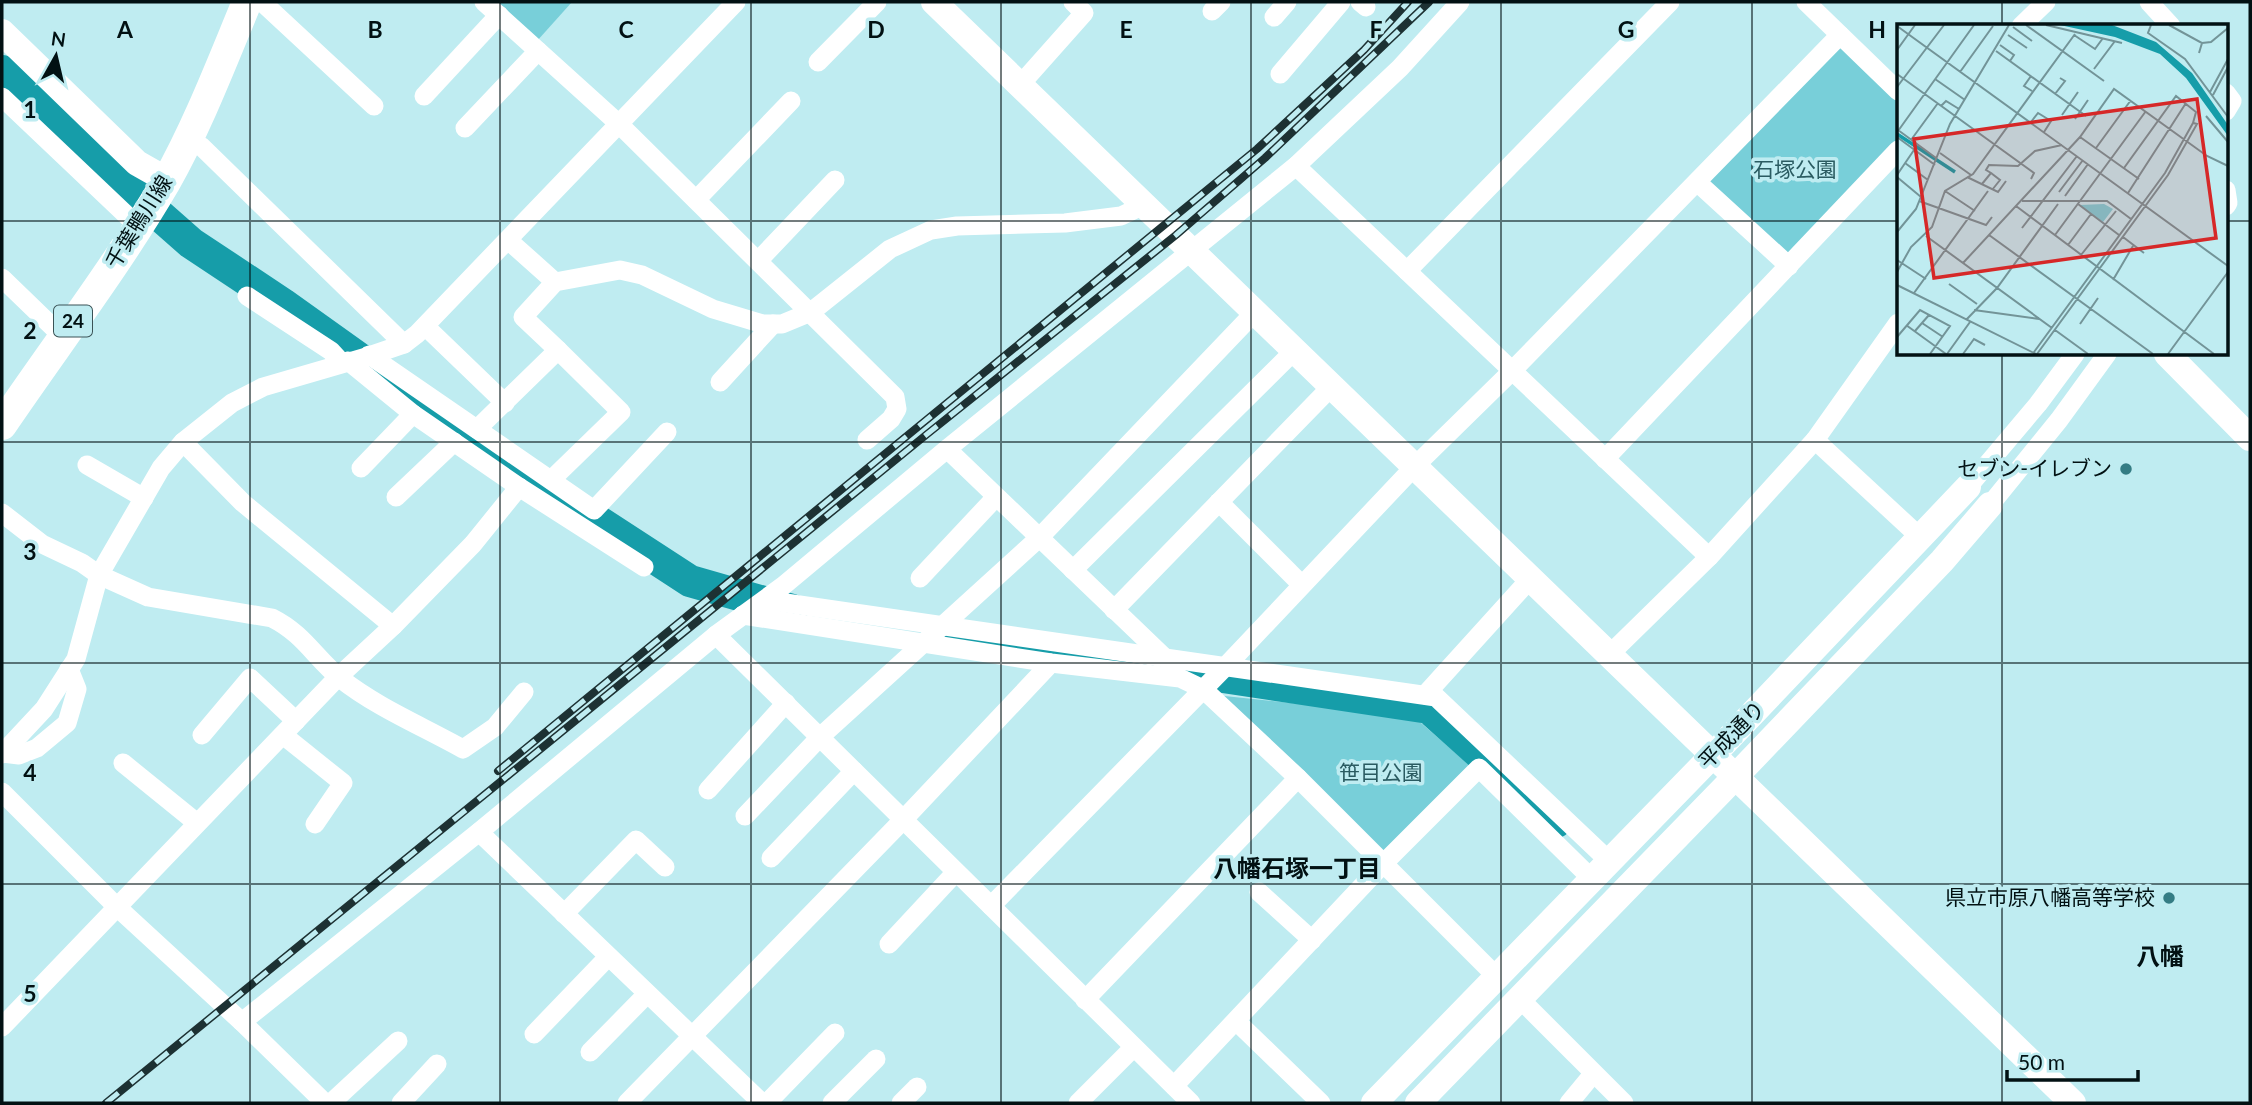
<svg xmlns="http://www.w3.org/2000/svg" width="2252" height="1105" font-family="Lato,'Noto Sans JP',sans-serif">
  <rect width="100%" height="100%" fill="#bfecf1"/>
  <g fill="#78cfd9">
    <polygon points="494,2 572,2 537,41"/>
    <polygon points="1840,41 1898,97 1898,144 1789,260 1703,182"/>
    <polygon points="1215,695 1413,716 1473,768 1383,858"/>
  </g>
  <g fill="none" stroke-linecap="round" stroke-linejoin="round">
    <g stroke="#169da9" stroke-width="32">
      <polyline points="2,71 73,139 191,243 283,304 472,439 690,581 792,610"/>
      <polyline points="950,636 1429,708 1556,822"/>
    </g>
    <g stroke="#fff" stroke-width="19">
      <polyline points="262,2 374,106"/>
      <polyline points="484,2 619,124 895,397 897,409 891,419 867,440"/>
      <polyline points="1360,2 1366,7"/>
      <polyline points="1806,2 1898,91"/>
      <polyline points="2149,2 2171,26"/>
      <polyline points="1212,11 1221,2"/>
      <polyline points="1274,17 1287,2"/>
      <polyline points="2021,26 2046,2"/>
      <polyline points="818,62 877,2"/>
      <polyline points="1280,74 1341,2"/>
      <polyline points="1020,85 1084,13 1073,2"/>
      <polyline points="2226,93 2232,101 2226,111"/>
      <polyline points="424,96 499,15"/>
      <polyline points="2,97 139,227"/>
      <polyline points="465,128 538,51"/>
      <polyline points="187,139 202,147 404,344"/>
      <polyline points="1296,166 1709,557"/>
      <polyline points="1697,182 1789,266"/>
      <polyline points="2226,190 2228,203 2226,206"/>
      <polyline points="696,200 791,101"/>
      <polyline points="508,240 555,282"/>
      <polyline points="758,261 835,180"/>
      <polyline points="1407,271 1670,2"/>
      <polyline points="2,278 62,336"/>
      <polyline points="247,296 331,351 342,363"/>
      <polyline points="425,326 505,403"/>
      <polyline points="369,355 594,510 667,432"/>
      <polyline points="348,361 413,414 519,487 644,567"/>
      <polyline points="720,382 773,324"/>
      <polyline points="477,429 558,350 523,317 555,282 620,270 642,275 713,309 763,324 782,324 811,312 890,249 931,230 957,226 1065,223 1121,216 1144,205"/>
      <polyline points="1815,440 1921,538"/>
      <polyline points="183,442 243,503 393,626"/>
      <polyline points="947,449 1163,656"/>
      <polyline points="1605,459 1898,150"/>
      <polyline points="87,465 144,498"/>
      <polyline points="361,468 413,414"/>
      <polyline points="551,480 621,412 558,350"/>
      <polyline points="1968,487 2038,404 2075,354"/>
      <polyline points="396,497 454,442"/>
      <polyline points="1219,502 1302,585"/>
      <polyline points="1990,505 2059,420 2107,354"/>
      <path d="M2,513L42,544L82,563L99,575L148,597L272,618C304,634 315,658 341,679C378,708 422,726 463,749L495,727L524,692"/>
      <polyline points="1073,570 1295,350"/>
      <polyline points="920,578 996,497"/>
      <polyline points="765,600 1436,697 1608,860"/>
      <polyline points="1114,610 1332,386"/>
      <polyline points="743,615 1051,663 1180,678 1203,689 1298,778 1496,976"/>
      <polyline points="716,635 1191,1103"/>
      <polyline points="1610,654 1709,557 1815,440 1898,323"/>
      <polyline points="1425,695 1531,578"/>
      <polyline points="202,735 250,678 296,721"/>
      <polyline points="283,735 343,783 315,824"/>
      <polyline points="3,753 19,755 37,748 67,723 77,689 69,669"/>
      <polyline points="2,754 44,709 76,659 99,575 161,468 183,442 232,403 263,387 366,357 404,344 417,334 736,2"/>
      <polyline points="123,763 197,823"/>
      <polyline points="708,790 786,703"/>
      <polyline points="2,792 117,907 242,1022 325,1103"/>
      <polyline points="745,816 820,737 1039,538 1255,312"/>
      <polyline points="479,832 762,1103"/>
      <polyline points="771,858 854,771"/>
      <polyline points="1259,892 1312,940"/>
      <polyline points="991,906 1225,667 1415,466 1512,371 1840,35"/>
      <polyline points="564,914 636,840 665,867"/>
      <polyline points="889,944 956,872"/>
      <polyline points="1520,999 1624,1103"/>
      <polyline points="1085,1000 1298,778"/>
      <polyline points="1236,1021 1321,1103"/>
      <polyline points="242,1022 479,832 716,635 783,586 947,449 1296,166 1400,68 1460,2"/>
      <polyline points="2,1027 338,677 393,626 473,544 519,487"/>
      <polyline points="534,1034 608,957"/>
      <polyline points="590,1052 647,994"/>
      <polyline points="1174,1086 1383,864 1479,768 1591,878"/>
      <polyline points="331,1103 398,1041"/>
      <polyline points="401,1103 437,1064"/>
      <polyline points="627,1103 903,820 1051,663"/>
      <polyline points="767,1103 835,1033"/>
      <polyline points="832,1103 876,1059"/>
      <polyline points="901,1103 917,1087"/>
      <polyline points="1078,1103 1133,1048"/>
      <polyline points="1569,1103 1593,1074"/>
    </g>
    <g stroke="#fff" stroke-width="26">
      <polyline points="934,2 2073,1103"/>
      <polyline points="2,32 137,163 167,180"/>
      <polyline points="2167,354 2250,438"/>
      <polyline points="1374,1103 1714,754 1968,487"/>
      <polyline points="1418,1103 1736,776 1942,561 1990,505"/>
    </g>
    <path stroke="#fff" stroke-width="30" d="M2,425C57,344 117,266 166,182C198,125 222,62 247,2"/>
    <defs>
      <g id="rail">
        <polyline points="498,771 1257,149 1364,50 1408,2"/>
        <polyline points="106,1103 926,435 1176,235 1265,158 1429,2"/>
      </g>
    </defs>
    <use href="#rail" stroke="#1d3133" stroke-width="8"/>
    <use href="#rail" stroke="#bfecf1" stroke-width="5" stroke-dasharray="16" stroke-linecap="butt"/>
  </g>
  <path fill="none" stroke="#021113" stroke-width="2" stroke-opacity="0.55" d="M250,2V1103M500,2V1103M751,2V1103M1001,2V1103M1251,2V1103M1501,2V1103M1752,2V1103M2002,2V26M2,221H1898M2226,221H2250M2002,354V1103M2,442H2250M2,663H2250M2,884H2250"/>
  <g fill="#347c84" stroke="#bfecf1" stroke-width="2.5">
    <circle cx="2126" cy="469" r="7"/>
    <circle cx="2169" cy="898" r="7"/>
  </g>
  <g text-anchor="middle" stroke-width="7" stroke-linejoin="round" paint-order="stroke">
    <rect fill="#bfecf1" stroke="#3b5356" stroke-width="2" x="54" y="305.5" width="38" height="31" rx="5"/>
    <g font-size="19" font-weight="bold" fill="#021113">
      <text x="73" y="328">24</text>
    </g>
    <g font-size="21" fill="#2a5b61" stroke="#bfecf1">
      <text x="1795" y="177">石塚公園</text>
      <text x="1381" y="780">笹目公園</text>
    </g>
    <g font-size="21" fill="#021113" stroke="#bfecf1">
      <text transform="translate(139 222) rotate(-58)" y="7">千葉鴨川線</text>
      <text transform="translate(1732 735) rotate(-46)" y="7">平成通り</text>
    </g>
    <g font-size="21" fill="#021113" stroke="#bfecf1" text-anchor="end">
      <text x="2112" y="476">セブン-イレブン</text>
      <text x="2155" y="905">県立市原八幡高等学校</text>
    </g>
    <g font-size="24" font-weight="bold" fill="#021113" stroke="#bfecf1">
      <text x="1297" y="877">八幡石塚一丁目</text>
      <text x="2160" y="965">八幡</text>
    </g>
  </g>
  <g transform="translate(1897 24)">
    <rect width="331" height="331" fill="#bfecf1"/>
    <path d="M207,180L216,185L206,198L182,181Z" fill="#78cfd9"/>
    <path d="M163,1H215L259,18L295,49L331,101V112L289,54L263,30L218,13Z" fill="#169da9"/>
    <path fill="none" stroke="#169da9" stroke-width="3.5" d="M0,110L58,148"/>
    <path fill="none" stroke="#739498" stroke-width="2" d="M129,1L207,57M149,1L225,19M254,1L251,9L288,35L331,93M272,1L305,19L302,29M0,2L331,242M116,3L135,17M111,11L130,24M177,11L198,25L206,14M305,19L314,18L331,4M103,21L117,31L113,37M0,26L18,1M99,27L189,92M197,45L218,17M63,48L96,2M0,50L137,149L134,155M134,52L127,62L135,67M38,55L68,76M0,63L47,1M313,68L331,35M158,70L168,57L163,54M316,71L331,43M44,82L49,77L62,85M165,91L181,68M309,92L331,118M178,95L191,76M134,98L141,89L154,97L147,108M1,106L39,134M1,107L77,1M0,113L38,141M183,113L242,155M14,116L41,79M199,124L234,76M43,129L74,151M8,139L31,156M227,144L279,72L299,88L296,99M94,149L103,156L95,166M0,151L17,126M0,153L24,173M70,153L101,168L109,157M85,160L94,149L89,146L92,141L121,142L138,127L165,121M48,167L78,187M162,168L186,136M231,169L289,79M168,172L191,140M22,177L89,201L95,193M125,177H210L234,195M181,180L222,211M119,182L317,330M125,204L180,132M0,208L19,185L53,100L112,1M92,211L256,330M158,211L249,87M29,212L155,304M226,213L247,229M171,221L194,190M184,231L219,187M0,236L29,255M66,239L183,113L217,65L310,132L331,142M0,248L14,223L35,203L48,167L76,150L178,10M216,256L236,222M52,260L80,280M0,261L139,330M17,269L91,167M77,286L142,295M69,296L100,264L161,180M25,299L46,313M183,300L201,274M9,301L49,330M158,306L191,330M18,307L32,291M0,313L23,286L53,302L33,330M137,328L268,149L296,99L300,100L271,151L140,330M50,330L73,298M66,330L77,315L88,321M271,330L331,248"/>
    <path fill="#d62828" fill-opacity="0.15" stroke="#d62828" stroke-width="3.5" d="M300,75L319,214L37,254L17,115Z"/>
    <rect width="331" height="331" fill="none" stroke="#021113" stroke-width="3.5"/>
  </g>
  <g font-size="23" text-anchor="middle" font-weight="bold" fill="#021113" stroke="#bfecf1" stroke-width="7" stroke-linejoin="round" paint-order="stroke">
    <text x="125" y="38">A</text>
    <text x="375" y="38">B</text>
    <text x="626" y="38">C</text>
    <text x="876" y="38">D</text>
    <text x="1126" y="38">E</text>
    <text x="1376" y="38">F</text>
    <text x="1626" y="38">G</text>
    <text x="1877" y="38">H</text>
    <text x="30" y="118">1</text>
    <text x="30" y="339">2</text>
    <text x="30" y="560">3</text>
    <text x="30" y="781">4</text>
    <text x="30" y="1002">5</text>
  </g>
  <rect width="2252" height="1105" fill="none" stroke="#021113" stroke-width="7"/>
  <g transform="translate(56 56) rotate(8)" stroke="#bfecf1" stroke-width="5" paint-order="stroke">
  <path d="M0-5L12 26L0 18L-12 26Z" fill="#021113"/>
  <text y="-10" font-size="19" font-weight="bold" text-anchor="middle" fill="#021113">N</text>
  </g>
  <path d="M2007 1070v10h131v-10" fill="none" stroke="#021113" stroke-width="3.5"/>
  <text x="2018" y="1070" font-size="21" fill="#021113" stroke="#bfecf1" stroke-width="5" paint-order="stroke">50 m</text>
</svg>
